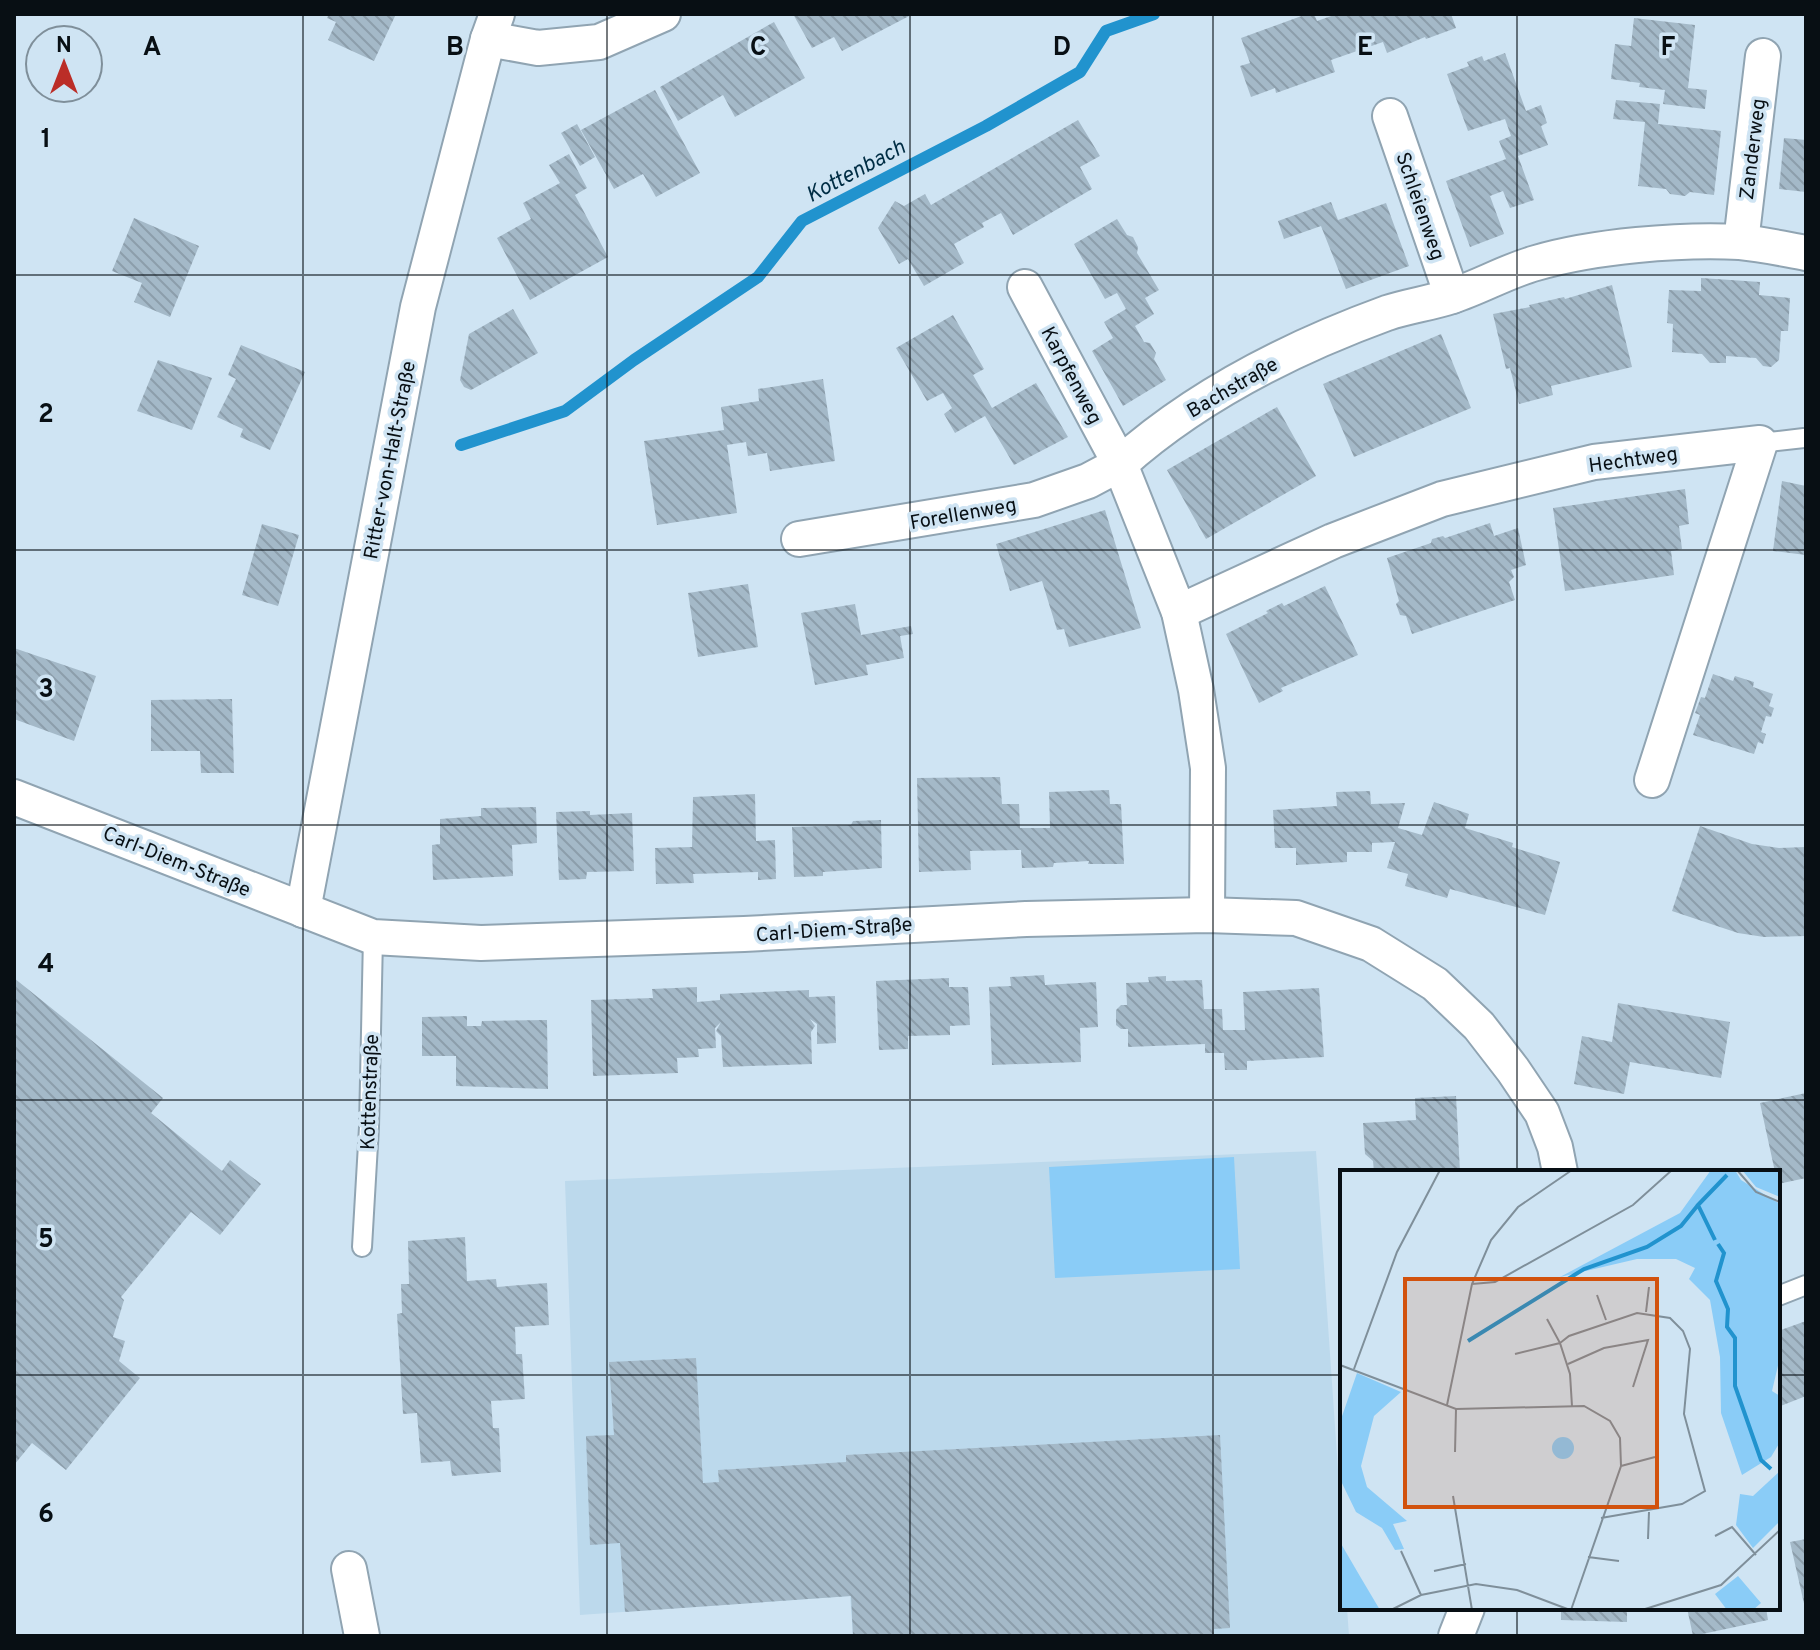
<svg xmlns="http://www.w3.org/2000/svg" width="1820" height="1650" font-family="Overpass,sans-serif">
  <defs>
    <pattern id="building-back-hatch" width="6" height="6" patternUnits="userSpaceOnUse" patternTransform="scale(2)"><rect width="6" height="6" fill="#a4b9c8"/><path d="M-1 5l2 2M0 0l6 6M5-1l2 2" fill="none" stroke="#8c9eab"/></pattern>
  </defs>
  <rect width="100%" height="100%" fill="#cfe4f3"/>
  <polygon fill="#bcd9ec" points="1316,1151 1342,1528 1342,1608 1347,1608 1349,1636 853,1636 850,1596 580,1615 565,1181"/>
  <polygon fill="#8accf7" points="1234,1157 1240,1269 1055,1278 1049,1167"/>
  <g fill="none" stroke-linecap="round" stroke-linejoin="round">
    <polyline stroke="#2193ce" stroke-width="12" points="461,445 565,411 634,360 758,277 802,221 986,126 1080,72 1106,31 1154,14"/>
  </g>
  <g fill="url(#building-back-hatch)">
    <polygon points="329,14 396,14 374,61 328,40 336,22 327,18"/>
    <polygon points="793,14 913,14 842,51 834,37 812,48"/>
    <polygon points="1307,14 1314,14 1317,21 1337,14 1451,14 1456,28 1426,39 1425,37 1387,53 1383,42 1331,60 1335,72 1276,93 1275,88 1251,97 1240,66 1250,63 1241,38"/>
    <polygon points="1634,18 1695,25 1688,88 1707,90 1705,109 1663,104 1665,90 1639,87 1640,83 1611,79 1615,44 1631,46"/>
    <polygon points="774,22 805,78 735,117 723,95 678,121 660,87"/>
    <polygon points="1505,53 1526,111 1541,105 1547,123 1541,126 1548,145 1518,156 1534,200 1510,208 1503,191 1490,196 1504,234 1470,247 1446,181 1506,159 1499,141 1511,136 1505,119 1468,131 1447,74 1469,66 1467,62 1482,56 1484,61"/>
    <polygon points="655,90 700,173 656,197 643,174 614,189 581,130"/>
    <polygon points="1616,100 1660,104 1658,124 1721,131 1714,195 1690,192 1685,196 1670,194 1666,189 1638,186 1645,122 1613,119"/>
    <polygon points="1078,120 1100,156 1080,167 1092,189 1013,235 1001,213 982,223 984,227 954,244 964,263 924,286 908,259 899,264 878,228 895,201 904,206 925,194 931,205"/>
    <polygon points="577,124 595,157 580,166 561,133"/>
    <polygon points="1784,138 1806,140 1806,192 1779,189"/>
    <polygon points="569,154 587,188 575,195 608,257 530,300 497,238 531,219 523,203 560,183 549,165"/>
    <polygon points="1331,202 1338,220 1386,203 1409,266 1346,289 1321,226 1284,239 1278,221"/>
    <polygon points="134,218 199,246 170,317 134,302 142,283 112,271"/>
    <polygon points="1117,219 1127,235 1133,237 1138,247 1137,253 1159,290 1145,298 1154,314 1135,326 1144,342 1150,343 1156,353 1154,359 1166,380 1123,406 1092,351 1113,338 1104,322 1126,309 1117,293 1105,299 1074,244"/>
    <polygon points="1701,278 1760,282 1759,295 1790,298 1788,331 1781,331 1779,360 1771,367 1763,366 1756,358 1726,356 1726,363 1710,363 1702,354 1672,352 1673,324 1667,323 1669,290 1701,291"/>
    <polygon points="1612,285 1632,367 1551,386 1553,395 1519,404 1510,368 1506,369 1493,314 1530,307 1529,305 1564,297 1565,299"/>
    <polygon points="513,309 538,353 471,390 464,387 460,380 469,334"/>
    <polygon points="953,315 984,369 973,375 992,408 1036,383 1068,437 1014,465 985,416 955,433 944,414 952,408 943,393 927,401 896,348"/>
    <polygon points="1441,334 1471,408 1354,457 1323,384"/>
    <polygon points="241,345 305,372 270,450 240,437 243,429 217,417 236,379 228,375"/>
    <polygon points="158,360 212,378 192,430 137,411"/>
    <polygon points="823,379 835,461 770,471 767,453 748,456 746,442 727,445 737,513 657,525 644,441 724,430 721,407 759,401 758,389"/>
    <polygon points="1277,407 1316,476 1206,539 1167,470"/>
    <polygon points="1782,481 1806,486 1806,555 1773,551"/>
    <polygon points="1685,489 1689,524 1679,526 1682,549 1671,551 1674,575 1565,591 1553,508"/>
    <polygon points="1105,510 1141,628 1069,647 1064,629 1057,630 1042,581 1010,591 996,544"/>
    <polygon points="1490,523 1494,536 1518,528 1526,565 1511,570 1514,577 1509,582 1515,600 1412,634 1406,616 1400,615 1396,604 1399,601 1387,558 1431,543 1432,539 1443,536 1445,538"/>
    <polygon points="262,524 299,535 278,606 242,595"/>
    <polygon points="748,584 758,647 698,657 688,593"/>
    <polygon points="1325,586 1358,655 1281,688 1283,691 1259,703 1226,634 1268,613 1266,611 1282,603 1284,606"/>
    <polygon points="855,604 861,635 911,626 913,634 900,636 904,658 866,665 868,675 815,685 801,613"/>
    <polygon points="14,648 96,676 74,741 14,719"/>
    <polygon points="1713,674 1733,681 1735,676 1754,682 1753,687 1773,694 1769,706 1774,708 1771,717 1766,716 1761,732 1766,734 1763,744 1758,742 1754,754 1693,735 1700,715 1695,713 1701,697 1705,698"/>
    <polygon points="232,699 234,773 201,773 200,751 151,751 151,700"/>
    <polygon points="1000,777 1002,804 1019,804 1020,828 1050,828 1049,792 1109,790 1110,804 1121,804 1124,864 1088,864 1089,861 1054,863 1053,867 1022,868 1021,850 970,851 971,870 919,872 917,778"/>
    <polygon points="1370,791 1371,804 1405,803 1398,828 1422,835 1434,802 1469,814 1465,828 1513,843 1512,847 1560,862 1545,915 1450,889 1447,898 1405,886 1408,874 1387,868 1395,842 1372,843 1372,852 1347,852 1347,862 1296,865 1296,848 1275,848 1273,810 1337,806 1336,792"/>
    <polygon points="755,794 756,841 775,840 776,879 758,880 758,872 693,874 694,883 656,884 655,848 692,847 693,797"/>
    <polygon points="536,807 537,843 512,845 513,876 433,880 432,845 440,844 440,819 481,816 481,808"/>
    <polygon points="590,811 590,815 632,813 634,871 587,872 586,879 559,880 556,812"/>
    <polygon points="881,820 882,868 823,872 823,876 794,877 792,827 851,825 853,821"/>
    <polygon points="1700,826 1752,844 1779,848 1806,847 1806,936 1764,937 1738,933 1672,911"/>
    <polygon points="1044,975 1045,985 1096,982 1098,1027 1080,1028 1081,1062 992,1065 989,987 1011,986 1010,977"/>
    <polygon points="1166,976 1166,981 1202,980 1204,1009 1222,1009 1223,1030 1245,1030 1243,992 1319,988 1324,1057 1247,1061 1247,1070 1225,1070 1224,1053 1205,1053 1205,1044 1128,1047 1128,1029 1121,1029 1116,1025 1116,1010 1121,1005 1127,1005 1126,983 1149,982 1148,977"/>
    <polygon points="14,978 163,1098 151,1113 222,1171 230,1160 261,1184 220,1235 191,1212 121,1297 124,1300 113,1337 125,1341 119,1361 140,1378 66,1470 32,1443 14,1465"/>
    <polygon points="949,978 949,987 968,987 970,1025 950,1026 950,1035 908,1036 908,1049 879,1050 876,981"/>
    <polygon points="697,987 697,1002 720,1000 720,994 809,990 809,997 835,996 836,1043 817,1044 817,1024 810,1019 815,1026 811,1032 812,1064 723,1067 721,1036 716,1031 721,1022 715,1028 716,1048 698,1049 699,1057 677,1058 678,1073 593,1076 591,1000 653,998 652,989"/>
    <polygon points="1618,1003 1730,1022 1721,1078 1630,1062 1624,1094 1574,1084 1582,1036 1612,1042"/>
    <polygon points="467,1016 467,1026 481,1026 482,1021 547,1020 548,1089 456,1086 456,1056 422,1056 422,1017"/>
    <polygon points="1806,1093 1806,1178 1778,1184 1778,1172 1775,1172 1760,1103"/>
    <polygon points="1456,1096 1460,1172 1374,1172 1373,1161 1365,1154 1363,1123 1416,1120 1415,1098"/>
    <polygon points="465,1237 467,1281 496,1279 497,1287 547,1283 549,1325 515,1327 516,1354 522,1354 525,1399 491,1401 493,1428 499,1428 501,1472 452,1476 450,1461 421,1463 417,1413 403,1414 397,1314 402,1313 401,1284 409,1284 408,1241"/>
    <polygon points="1806,1321 1806,1396 1778,1407 1778,1331"/>
    <polygon points="696,1358 703,1483 719,1482 718,1470 846,1462 846,1455 1220,1435 1230,1628 1214,1629 1214,1636 853,1636 851,1596 625,1612 620,1543 590,1545 586,1436 614,1435 609,1362"/>
    <polygon points="1806,1539 1806,1608 1805,1608 1790,1542"/>
    <polygon points="1561,1608 1627,1608 1627,1622 1561,1620"/>
    <polygon points="1687,1608 1766,1608 1768,1620 1693,1636"/>
  </g>
  <g fill="none" stroke-linecap="round" stroke-linejoin="round">
    <defs>
      <g id="lane">
        <polyline points="1760,443 1804,438"/>
        <polyline points="362,1247 369,1127 373,937"/>
        <polyline points="1778,1296 1806,1285"/>
      </g>
      <g id="street">
        <polyline points="488,39 538,48 599,42 663,14"/>
        <polyline points="1390,116 1452,296"/>
        <polyline points="1741,242 1763,56"/>
        <polyline points="799,539 1034,500 1088,481 1120,464 1025,287"/>
        <polyline points="1179,612 1333,541 1442,499 1594,462 1760,443 1652,780"/>
        <polyline points="14,797 373,937 481,943 744,934 1026,919 1207,915 1296,918 1371,944 1435,984 1479,1026 1513,1070 1542,1113 1555,1147 1560,1172"/>
        <polyline points="303,910 418,307 488,39 497,14"/>
        <path d="M1207,915L1208,768L1196,690L1179,612L1120,464C1197,395 1291,348 1387,313C1408,306 1431,303 1452,296C1480,287 1507,271 1536,263C1594,246 1680,239 1740,242C1762,244 1784,249 1806,253"/>
        <polyline points="349,1569 362,1636"/>
        <polyline points="1456,1636 1467,1608"/>
      </g>
    </defs>
    <use href="#lane" stroke="#90a4b2" stroke-width="22"/>
    <use href="#street" stroke="#90a4b2" stroke-width="38"/>
    <use href="#lane" stroke="#fff" stroke-width="18"/>
    <use href="#street" stroke="#fff" stroke-width="34"/>
  </g>
  <path fill="none" stroke="#080f14" stroke-width="2" stroke-opacity="0.55" d="M303,14V1636M607,14V1636M910,14V1636M1213,14V1636M1517,14V1172M14,275H1806M14,550H1806M14,825H1806M14,1100H1806M14,1375H1342M1778,1375H1806M1517,1608V1636"/>
  <g text-anchor="middle" stroke-width="7" stroke-linejoin="round" paint-order="stroke">
    <g font-size="20" fill="#080f14" stroke="#cfe4f3">
      <text transform="translate(1752 149) rotate(-83)" y="7">Zanderweg</text>
      <text transform="translate(1421 206) rotate(71)" y="7">Schleienweg</text>
      <text transform="translate(1072 375) rotate(62)" y="7">Karpfenweg</text>
      <text transform="translate(1232 387) rotate(-30)" y="7">Bachstraße</text>
      <text transform="translate(1633 459) rotate(-8)" y="7">Hechtweg</text>
      <text transform="translate(389 460) rotate(-79)" y="7">Ritter-von-Halt-Straße</text>
      <text transform="translate(963 513) rotate(-10)" y="7">Forellenweg</text>
      <text transform="translate(177 861) rotate(22)" y="7">Carl-Diem-Straße</text>
      <text transform="translate(834 929) rotate(-4)" y="7">Carl-Diem-Straße</text>
      <text transform="translate(369 1092) rotate(-88)" y="7">Kottenstraße</text>
    </g>
    <g font-size="22" font-style="italic" fill="#002d44" stroke="#cfe4f3">
      <text transform="translate(855 170) rotate(-28)" y="8">Kottenbach</text>
    </g>
  </g>
  <g transform="translate(1340 1170)">
    <rect width="440" height="440" fill="#cfe4f3"/>
    <path d="M371,0H395L401,10L440,34V187L432,221L440,226V272L431,287L402,305L381,243L380,187L370,130L349,109L355,98L336,89H297L220,107L340,43ZM402,0H440V27L416,17ZM17,203L61,222L34,246L21,296L27,317L67,351L53,354L64,379L55,380L42,358L16,342L0,309V252ZM440,301V351L413,378L396,355L400,324L413,326ZM0,372L21,408L40,440H0ZM398,406L421,433L413,440H387L375,424Z" fill="#8accf7"/>
    <path d="M212 278a11 11 0 1 1 22 0a11 11 0 1 1-22 0Z" fill="#8accf7"/>
    <path fill="none" stroke="#2193ce" stroke-width="4" d="M375,70L358,35L387,5M378,74L384,83L376,111L388,139L387,157L395,168V216L421,290L431,299M128,171L244,99L307,77L341,56L358,35"/>
    <path fill="none" stroke="#7f8f9a" stroke-width="2" d="M397,0L416,22L440,32M132,114L155,112L293,35L332,0M257,125L266,150M306,142L309,117M175,184L220,173L207,149M228,194L264,178L308,170L293,217M0,195L116,239L244,236L270,251L280,268L281,296L231,440M14,199L57,82L100,0M107,235L132,114L151,70L178,37L232,0M232,236L230,204L220,173L229,166L297,143L330,148L343,161L350,179L344,244L365,321L342,334L261,348M115,282L116,239M281,296L315,287M113,326L132,440M375,366L392,357L416,385M308,369L309,342M61,381L81,425M248,387L279,391M94,401L126,394M51,440L81,425L136,414L177,420L230,440M302,440L381,415L440,360"/>
    <path fill="#d2520d" fill-opacity="0.15" stroke="#d2520d" stroke-width="4" d="M65,109H317V337H65Z"/>
    <rect width="440" height="440" fill="none" stroke="#080f14" stroke-width="4"/>
  </g>
  <g font-size="26" text-anchor="middle" font-weight="bold" fill="#080f14" stroke="#cfe4f3" stroke-width="7" stroke-linejoin="round" paint-order="stroke">
    <text x="152" y="55">A</text>
    <text x="455" y="55">B</text>
    <text x="758" y="55">C</text>
    <text x="1062" y="55">D</text>
    <text x="1365" y="55">E</text>
    <text x="1668" y="55">F</text>
    <text x="46" y="147">1</text>
    <text x="46" y="422">2</text>
    <text x="46" y="697">3</text>
    <text x="46" y="972">4</text>
    <text x="46" y="1247">5</text>
    <text x="46" y="1522">6</text>
  </g>
  <rect width="1820" height="1650" fill="none" stroke="#080f14" stroke-width="32"/>
  <g transform="translate(64 64)"><circle r="38" fill="#cfe4f3" stroke="#7f8f9a" stroke-width="2"/>
  <path d="M0-6L14 30L0 20L-14 30Z" fill="#bb2d27"/>
  <text y="-12" font-size="22" font-weight="bold" text-anchor="middle" fill="#080f14">N</text>
  </g>
</svg>
